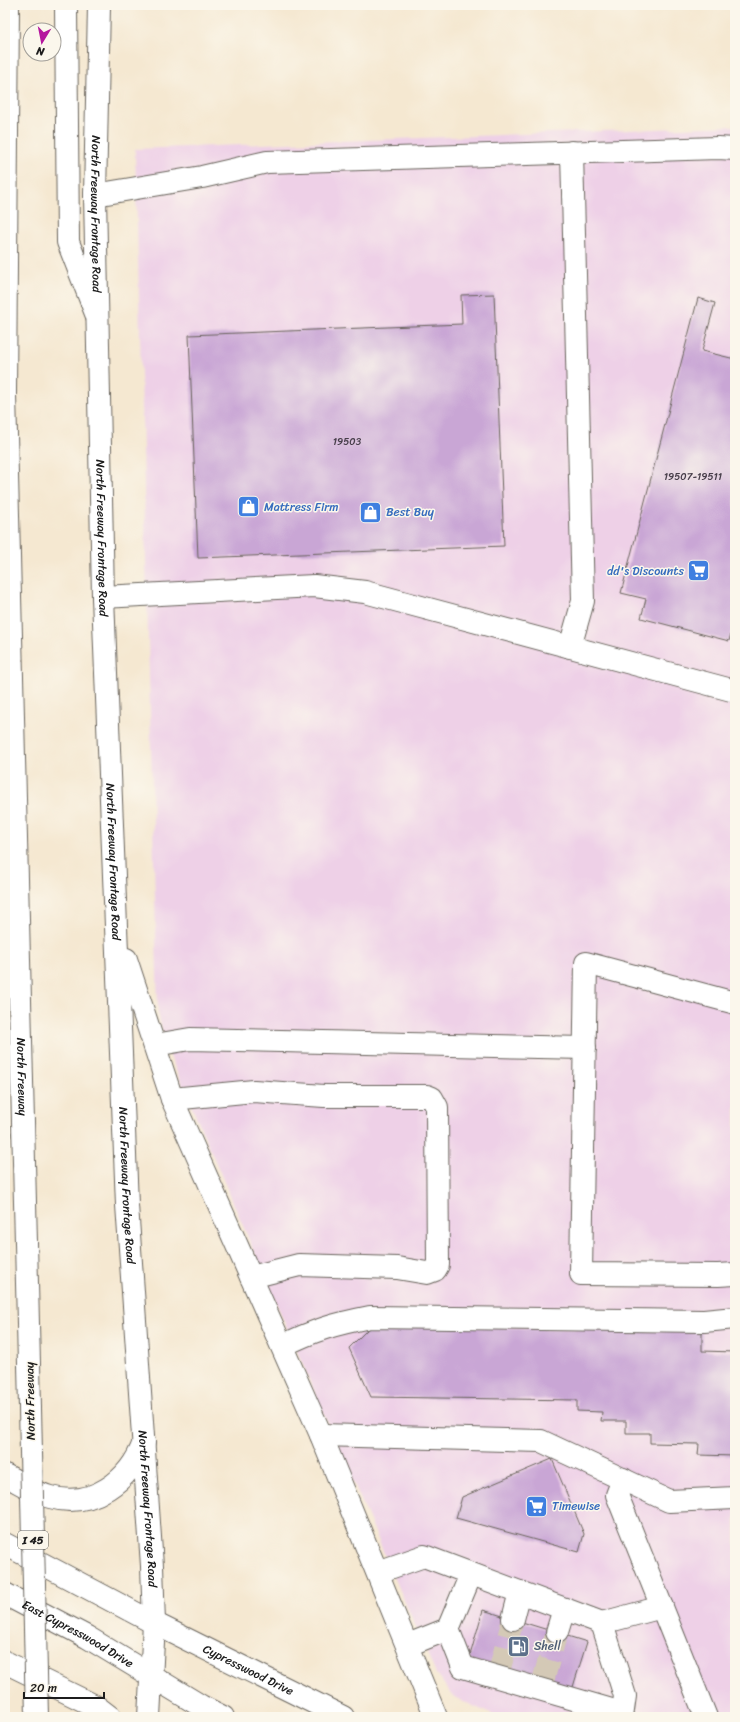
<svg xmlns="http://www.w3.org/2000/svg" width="740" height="1722" font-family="Sriracha,sans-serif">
  <rect width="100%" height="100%" fill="#fbf7ec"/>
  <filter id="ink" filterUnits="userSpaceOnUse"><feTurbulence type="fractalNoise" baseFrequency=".025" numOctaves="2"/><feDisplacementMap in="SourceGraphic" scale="8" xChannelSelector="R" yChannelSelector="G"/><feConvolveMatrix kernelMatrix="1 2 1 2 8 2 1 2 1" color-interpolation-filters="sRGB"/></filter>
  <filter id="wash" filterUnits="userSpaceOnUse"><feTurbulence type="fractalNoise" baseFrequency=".012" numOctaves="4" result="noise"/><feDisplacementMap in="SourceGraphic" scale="16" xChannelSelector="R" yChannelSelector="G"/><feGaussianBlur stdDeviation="0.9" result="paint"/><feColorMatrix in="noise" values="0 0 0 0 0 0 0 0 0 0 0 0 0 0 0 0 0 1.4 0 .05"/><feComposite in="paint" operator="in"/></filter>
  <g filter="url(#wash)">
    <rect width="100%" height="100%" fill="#f5e8d1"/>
    <polygon fill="#eed0e7" points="735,126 735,1717 497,1717 454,1697 436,1674 166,1047 158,1012 135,149"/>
    <g id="blocks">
      <g fill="#c9a6d5">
        <polygon points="494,294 504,546 198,558 189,335 462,324 461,295"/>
        <polygon points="698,298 715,303 702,351 735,359 735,623 734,622 729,641 641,618 646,599 621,593"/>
        <polygon points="372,1325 702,1332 702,1351 735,1352 735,1456 698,1455 699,1444 650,1443 650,1433 626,1433 626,1421 601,1421 602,1412 577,1411 577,1400 371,1397 349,1348"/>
        <polygon points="552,1459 584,1534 579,1552 456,1518 462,1497"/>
        <polygon points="483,1610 587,1642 572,1690 469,1659"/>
      </g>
    </g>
  </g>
  <g filter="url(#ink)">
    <use href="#blocks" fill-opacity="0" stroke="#68635b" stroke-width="1"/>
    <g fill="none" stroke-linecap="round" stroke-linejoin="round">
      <g stroke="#d4c9b6" stroke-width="22" stroke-dasharray="22 11" stroke-linecap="butt">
        <polyline points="500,1668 513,1619"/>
        <polyline points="543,1681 557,1632"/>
      </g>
      <defs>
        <g id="minor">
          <polyline points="95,195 202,177 267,162 718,148 735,149"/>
          <polyline points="103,597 314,586 365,592 735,691"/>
          <polyline points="570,647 583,601 572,152"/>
          <polyline points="735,1003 586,963 581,1274 718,1275 735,1274"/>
          <polyline points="155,1045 190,1039 585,1048"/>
          <polyline points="172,1099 254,1091 324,1096 427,1096 432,1098 437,1107 438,1265 435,1270 427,1273 397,1268 299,1265 251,1277"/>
          <path d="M282,1346C314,1330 335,1324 370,1317L704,1321L735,1318"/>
          <polyline points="321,1435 541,1441 669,1501 735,1498"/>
          <polyline points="623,1479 617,1495 706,1717"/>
          <polyline points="378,1572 424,1556 602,1623 625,1696 622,1717"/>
          <polyline points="513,1619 520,1592"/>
          <polyline points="602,1623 662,1607"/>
          <polyline points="448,1629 463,1667 622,1713"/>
          <polyline points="557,1632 564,1609"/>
          <polyline points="408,1645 448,1629 471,1574"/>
        </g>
        <g id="major">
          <path id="s1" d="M99,5L95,195L103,597L127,1205L152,1566L154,1623L149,1717"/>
          <polyline points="126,959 172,1099 321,1435 436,1717"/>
          <path d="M5,1475C19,1482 35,1493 50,1497C92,1509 130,1481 144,1442"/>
          <path id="s2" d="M5,1544L154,1623L343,1717"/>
          <path id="s3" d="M5,1594L87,1637L201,1706L223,1717"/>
          <polyline points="5,1662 97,1707 110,1717"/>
        </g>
        <g id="highway">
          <path id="s4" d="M8,5L5,394L29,1364"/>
          <polyline points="66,5 68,242 97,316"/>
        </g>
      </defs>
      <use href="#minor" stroke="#68635b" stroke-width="24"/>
      <use href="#major" stroke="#68635b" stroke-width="24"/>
      <use href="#highway" stroke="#68635b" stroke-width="24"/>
      <use href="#minor" stroke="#fff" stroke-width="22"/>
      <use href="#major" stroke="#fff" stroke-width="22"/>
      <use href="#highway" stroke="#fff" stroke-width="22"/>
      <defs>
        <polyline id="highway-bridge" points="29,1364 37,1717"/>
      </defs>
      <use href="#highway-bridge" stroke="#68635b" stroke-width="24" stroke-linecap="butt"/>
      <use href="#highway-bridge" stroke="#fff" stroke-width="22"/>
    </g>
  </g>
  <defs>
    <symbol id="shop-square" viewBox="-11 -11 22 22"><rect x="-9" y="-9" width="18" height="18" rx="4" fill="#3f7fe0" stroke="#fbf7ec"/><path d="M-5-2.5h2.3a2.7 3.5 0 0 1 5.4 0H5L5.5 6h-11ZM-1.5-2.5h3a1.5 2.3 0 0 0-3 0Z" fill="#fff"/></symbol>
    <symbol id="supermarket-square" viewBox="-11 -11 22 22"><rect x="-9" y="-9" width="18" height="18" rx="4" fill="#3f7fe0" stroke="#fbf7ec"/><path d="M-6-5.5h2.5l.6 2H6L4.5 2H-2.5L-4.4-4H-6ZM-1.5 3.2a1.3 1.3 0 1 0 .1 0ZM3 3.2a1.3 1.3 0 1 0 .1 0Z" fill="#fff"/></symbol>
    <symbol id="fuel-square" viewBox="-11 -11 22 22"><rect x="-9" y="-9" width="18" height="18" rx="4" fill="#5c6f8a" stroke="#fbf7ec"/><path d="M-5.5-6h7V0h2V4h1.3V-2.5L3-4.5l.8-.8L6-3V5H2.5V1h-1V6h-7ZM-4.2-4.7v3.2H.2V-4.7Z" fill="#fff"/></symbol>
  </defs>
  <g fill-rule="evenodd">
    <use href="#shop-square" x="236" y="494" width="25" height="25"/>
    <use href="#shop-square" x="358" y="500" width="25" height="25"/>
    <use href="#supermarket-square" x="686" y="558" width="25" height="25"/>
    <use href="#supermarket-square" x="524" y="1494" width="25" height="25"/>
    <use href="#fuel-square" x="506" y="1634" width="25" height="25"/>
  </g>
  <g text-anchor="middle" stroke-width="3" stroke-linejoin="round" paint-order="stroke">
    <g font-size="10" fill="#473e4a">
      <text x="347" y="445">19503</text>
      <text x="693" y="480">19507-19511</text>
    </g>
    <rect fill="#fbf7ec" stroke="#5f5e5a" stroke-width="1" x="18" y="1531" width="30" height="18" rx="3"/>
    <g font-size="11" font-weight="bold" fill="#1c1c1c">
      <text x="33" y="1544">I 45</text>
    </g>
    <g font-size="12" fill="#1c1c1c" stroke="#fbf7ec">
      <text dy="4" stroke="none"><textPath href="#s1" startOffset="209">North Freeway Frontage Road</textPath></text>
      <text dy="4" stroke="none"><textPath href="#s1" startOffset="533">North Freeway Frontage Road</textPath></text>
      <text dy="4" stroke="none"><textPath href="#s1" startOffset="857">North Freeway Frontage Road</textPath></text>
      <text dy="4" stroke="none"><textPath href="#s4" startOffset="1072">North Freeway</textPath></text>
      <text dy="4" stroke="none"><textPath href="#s1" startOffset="1181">North Freeway Frontage Road</textPath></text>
      <text transform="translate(30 1401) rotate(-91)" y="4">North Freeway</text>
      <text dy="4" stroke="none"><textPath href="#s1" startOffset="1505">North Freeway Frontage Road</textPath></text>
      <text dy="4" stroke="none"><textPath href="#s3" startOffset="83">East Cypresswood Drive</textPath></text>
      <text dy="4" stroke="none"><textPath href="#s2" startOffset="274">Cypresswood Drive</textPath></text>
    </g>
    <g font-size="12" fill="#366cbe" stroke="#fbf7ec" text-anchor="start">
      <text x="264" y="511">Mattress Firm</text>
      <text x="386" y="516">Best Buy</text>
      <text x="684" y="575" text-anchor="end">dd's Discounts</text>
      <text x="552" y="1510">Timewise</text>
    </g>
    <g font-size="12" fill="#4e5e75" stroke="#fbf7ec" text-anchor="start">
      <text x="534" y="1650">Shell</text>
    </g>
  </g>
  <rect width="740" height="1722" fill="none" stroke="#fbf7ec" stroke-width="20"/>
  <g transform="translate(42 42) rotate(190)"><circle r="19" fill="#fbf7ec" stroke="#a29f99"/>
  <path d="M0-3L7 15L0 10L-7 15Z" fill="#b5179e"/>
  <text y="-6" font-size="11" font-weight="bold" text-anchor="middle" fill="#1c1c1c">N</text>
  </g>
  <path d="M24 1692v6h80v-6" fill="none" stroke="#1c1c1c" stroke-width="2"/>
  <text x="30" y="1692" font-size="12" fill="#1c1c1c" stroke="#fbf7ec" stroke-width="3" paint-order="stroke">20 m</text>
</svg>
